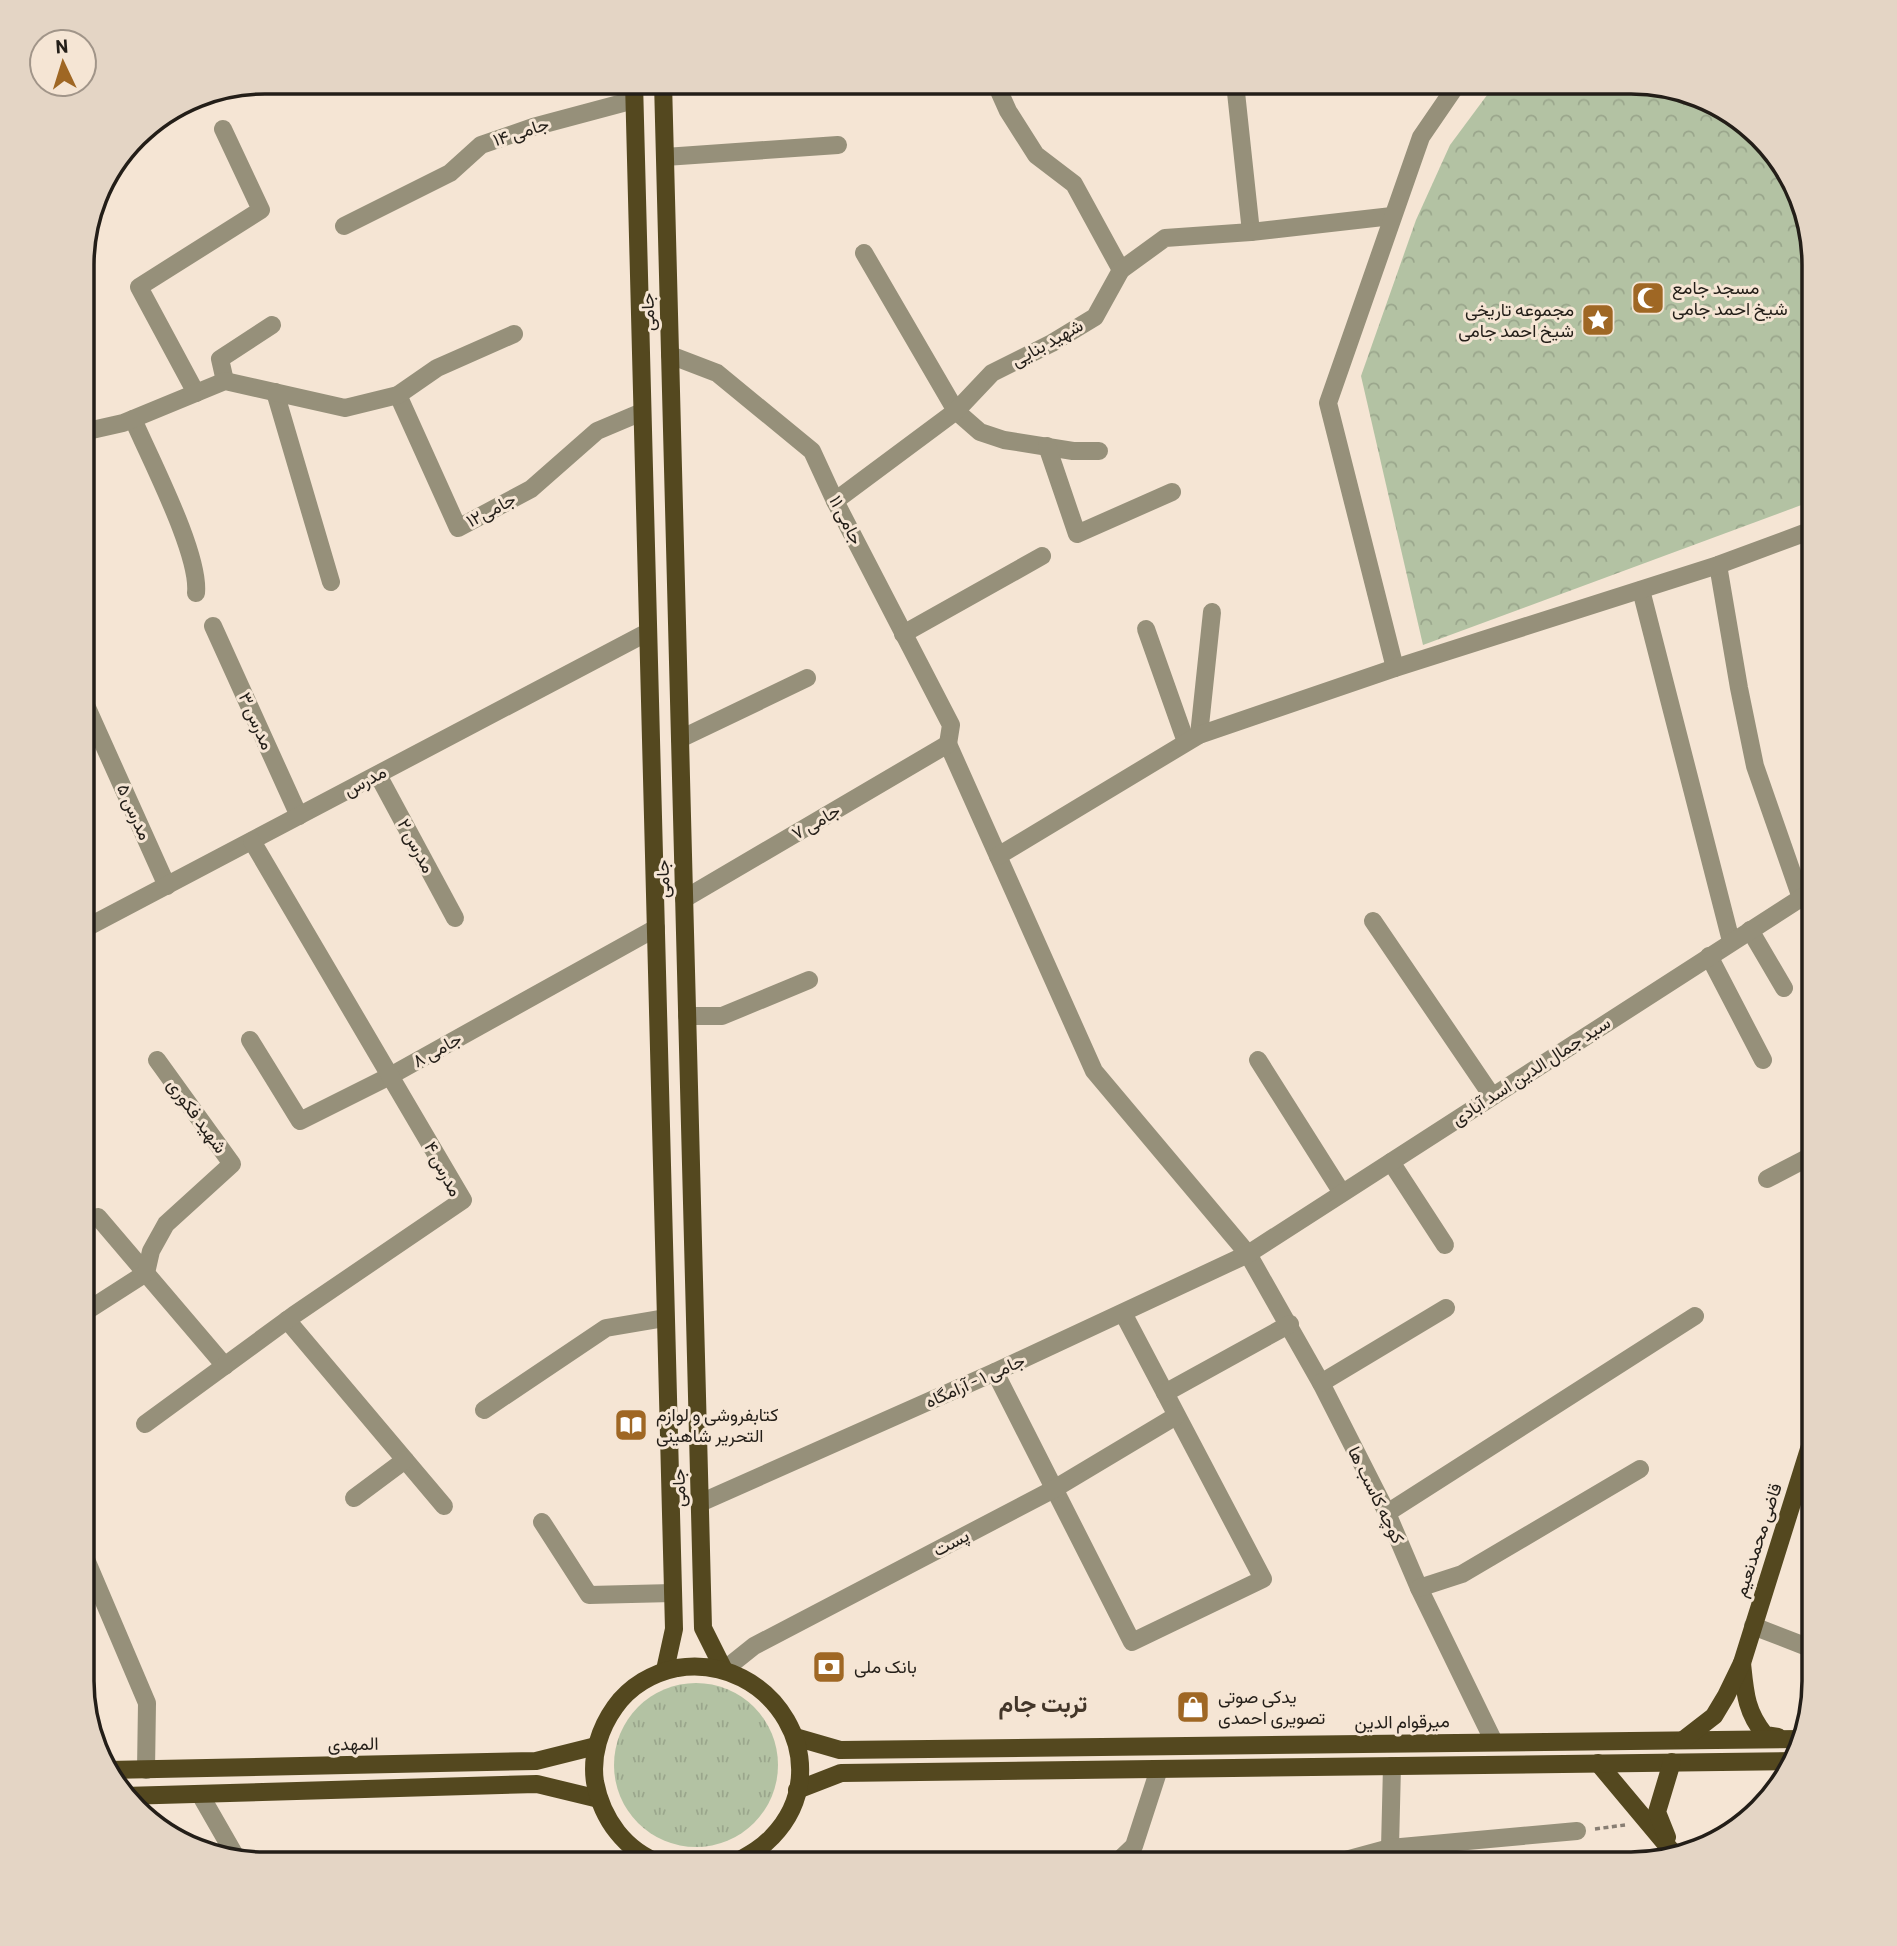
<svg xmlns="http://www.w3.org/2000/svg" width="1897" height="1946" font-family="Barlow,Vazirmatn,sans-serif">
  <defs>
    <pattern id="grass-tufts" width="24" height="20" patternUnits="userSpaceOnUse" patternTransform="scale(1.75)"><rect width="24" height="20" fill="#b3c2a3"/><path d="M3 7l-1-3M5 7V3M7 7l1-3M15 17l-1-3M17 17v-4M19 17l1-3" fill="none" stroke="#9aa68c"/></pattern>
    <pattern id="park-crowns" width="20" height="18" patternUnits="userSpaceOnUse" patternTransform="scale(1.75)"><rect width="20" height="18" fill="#b3c2a3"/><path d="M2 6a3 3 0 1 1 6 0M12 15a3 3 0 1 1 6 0" fill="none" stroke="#9aa68c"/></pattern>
  </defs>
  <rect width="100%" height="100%" fill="#f5e5d4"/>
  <circle fill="url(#grass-tufts)" cx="696" cy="1765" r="82"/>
  <polygon fill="url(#park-crowns)" points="1496,83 1643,83 1712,101 1770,145 1801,196 1815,265 1815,500 1423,645 1361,376 1416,220 1450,145"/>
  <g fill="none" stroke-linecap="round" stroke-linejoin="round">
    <polyline stroke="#887e73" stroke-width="3.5" stroke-dasharray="5 3.5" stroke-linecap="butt" points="1595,1829 1625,1825"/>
    <g stroke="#96907a" stroke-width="18">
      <polyline points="995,82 1008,111 1036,155 1074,184 1121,270"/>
      <polyline points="1235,83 1251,232"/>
      <polyline points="665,157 838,145"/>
      <polyline points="344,226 450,173 481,145 533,127 634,100"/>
      <polyline points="864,253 956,411 980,432 1004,440 1073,451 1099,451"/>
      <polyline points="670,355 717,373 812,451 835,501 951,725 948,744"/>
      <polyline points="225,381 220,359 272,325"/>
      <polyline points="275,392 331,582"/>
      <polyline points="196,393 139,287 261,210 223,129"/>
      <polyline points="398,395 458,528 531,489 597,431 642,412"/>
      <path d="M133,419C150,459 200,554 196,593"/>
      <polyline points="83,432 123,423 225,381 345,408 398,395 437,368 514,334"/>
      <polyline points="1047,446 1077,534 1172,492"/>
      <polyline points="835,501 956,411 992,373 1052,343 1095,317 1121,270 1165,238 1251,232 1392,216"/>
      <polyline points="1718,565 1739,688 1755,766 1801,898"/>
      <polyline points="1641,590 1731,941"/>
      <polyline points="213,626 299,816"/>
      <polyline points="1146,629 1186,742"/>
      <polyline points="903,634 1042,556"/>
      <polyline points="1395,668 1328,403 1421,137 1458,83"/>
      <polyline points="84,701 167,886"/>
      <polyline points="1199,735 1212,612"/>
      <polyline points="680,739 807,678"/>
      <polyline points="948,744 1094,1071 1248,1254 1321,1383 1387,1513 1419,1588 1494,1742"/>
      <polyline points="378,775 455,918"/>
      <polyline points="998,856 1199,735 1395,668 1718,565 1815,529"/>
      <polyline points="684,899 948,744"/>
      <polyline points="1373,921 1492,1096"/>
      <polyline points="82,930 648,632"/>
      <polyline points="1750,930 1784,988"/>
      <polyline points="1709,956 1763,1060"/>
      <polyline points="687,1016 722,1016 809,980"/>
      <polyline points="250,1040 300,1121 390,1076 656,928"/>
      <polyline points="1258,1060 1342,1193"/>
      <polyline points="1391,1162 1445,1245"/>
      <polyline points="1767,1179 1815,1154"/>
      <polyline points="98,1217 225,1366"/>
      <polyline points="82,1314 146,1273 151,1251 166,1224 232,1164 157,1060"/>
      <polyline points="287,1320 444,1506"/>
      <polyline points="995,1372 1132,1642 1263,1579 1123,1313"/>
      <polyline points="1321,1383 1446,1308"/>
      <polyline points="1165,1393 1290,1324"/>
      <polyline points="484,1410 606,1328 665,1318"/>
      <polyline points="145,1424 294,1315 463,1200 252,841"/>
      <polyline points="354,1498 405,1460"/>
      <polyline points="700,1503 995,1372 1248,1254 1815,889"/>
      <polyline points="1387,1513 1695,1316"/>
      <polyline points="542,1522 589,1595 673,1593"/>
      <polyline points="82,1550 147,1703 146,1770"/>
      <polyline points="1419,1588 1462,1574 1640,1469"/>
      <polyline points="1753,1626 1815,1650"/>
      <polyline points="724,1670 754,1646 1054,1489 1176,1416"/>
      <polyline points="1392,1766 1390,1848 1392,1864"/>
      <polyline points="201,1796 236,1857"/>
      <polyline points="1115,1864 1134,1846 1159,1769"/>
      <polyline points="1331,1864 1390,1848 1577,1831"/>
    </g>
    <g stroke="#54481f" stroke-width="18">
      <polyline points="634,82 674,1629 665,1670"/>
      <polyline points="663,82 703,1628 724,1670"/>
      <path d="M1742,1663C1745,1693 1746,1712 1765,1735L1778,1737"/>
      <polyline points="795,1737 840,1750 1801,1739"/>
      <polyline points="1683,1740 1714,1716 1726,1696 1742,1663 1815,1430"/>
      <polyline points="1598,1763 1675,1855"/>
      <polyline points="108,1770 536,1761 596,1746"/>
      <polyline points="797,1790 841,1773 1796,1761"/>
      <polyline points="124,1796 537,1784 599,1799"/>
      <polyline points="1667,1837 1657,1812 1672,1762"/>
      <path d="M662,1864C625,1851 602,1819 595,1782C591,1755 600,1728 615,1707C630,1686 653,1673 677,1668C773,1653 841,1766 772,1837C761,1849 747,1856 733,1864"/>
    </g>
  </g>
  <defs>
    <symbol id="mosque-square" viewBox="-11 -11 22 22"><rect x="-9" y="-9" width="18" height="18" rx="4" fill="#9f6724" stroke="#f5e5d4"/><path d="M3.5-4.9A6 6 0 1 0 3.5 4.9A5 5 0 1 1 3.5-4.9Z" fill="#fff"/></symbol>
    <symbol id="sight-square" viewBox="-11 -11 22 22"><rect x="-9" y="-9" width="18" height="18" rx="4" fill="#9f6724" stroke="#f5e5d4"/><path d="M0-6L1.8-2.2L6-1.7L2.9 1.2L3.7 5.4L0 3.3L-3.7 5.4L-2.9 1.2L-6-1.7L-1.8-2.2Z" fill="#fff"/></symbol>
    <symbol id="library-square" viewBox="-11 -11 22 22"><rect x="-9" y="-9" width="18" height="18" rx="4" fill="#9f6724" stroke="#f5e5d4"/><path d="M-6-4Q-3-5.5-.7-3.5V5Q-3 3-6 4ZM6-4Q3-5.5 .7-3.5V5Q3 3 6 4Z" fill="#fff"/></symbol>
    <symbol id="bank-square" viewBox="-11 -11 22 22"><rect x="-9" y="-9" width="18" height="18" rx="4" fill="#9f6724" stroke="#f5e5d4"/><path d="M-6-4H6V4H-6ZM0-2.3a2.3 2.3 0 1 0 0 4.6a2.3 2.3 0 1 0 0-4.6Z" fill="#fff"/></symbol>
    <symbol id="shop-square" viewBox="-11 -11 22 22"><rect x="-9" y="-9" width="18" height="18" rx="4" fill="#9f6724" stroke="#f5e5d4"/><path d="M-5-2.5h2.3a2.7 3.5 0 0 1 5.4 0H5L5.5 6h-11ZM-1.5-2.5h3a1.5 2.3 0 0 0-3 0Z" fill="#fff"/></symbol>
  </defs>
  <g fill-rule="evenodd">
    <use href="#mosque-square" x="1629" y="279" width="38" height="38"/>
    <use href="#sight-square" x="1579" y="301" width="38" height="38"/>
    <use href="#library-square" x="612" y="1406" width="38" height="38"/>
    <use href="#bank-square" x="810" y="1648" width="38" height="38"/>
    <use href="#shop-square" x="1174" y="1688" width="38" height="38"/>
  </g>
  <g text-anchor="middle" stroke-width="6" stroke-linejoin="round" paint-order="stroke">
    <g font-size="18" fill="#231e18" stroke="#f5e5d4">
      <text transform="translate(521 132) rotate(-18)" y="6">جامی ۱۴</text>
      <text transform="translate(648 312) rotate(-92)" y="6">جامی</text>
      <text transform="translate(1047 343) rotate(-29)" y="6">شهید بنایی</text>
      <text transform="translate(491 510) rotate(-28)" y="6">جامی۱۲</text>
      <text transform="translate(846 520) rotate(63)" y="6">جامی ۱۱</text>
      <text transform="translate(256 721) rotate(66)" y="6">مدرس ۳</text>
      <text transform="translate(365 781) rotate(-28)" y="6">مدرس</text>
      <text transform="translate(134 812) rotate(66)" y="6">مدرس ۵</text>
      <text transform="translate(816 822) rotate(-30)" y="6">جامی ۷</text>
      <text transform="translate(416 846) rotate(62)" y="6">مدرس ۲</text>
      <text transform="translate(663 879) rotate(-91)" y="6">جامی</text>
      <text transform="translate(437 1050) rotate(-29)" y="6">جامی ۸</text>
      <text transform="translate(1531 1071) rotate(-33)" y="6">سید جمال الدین اسد آبادی</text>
      <text transform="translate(197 1116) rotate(54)" y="6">شهید فکوری</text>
      <text transform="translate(443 1169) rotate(62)" y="6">مدرس ۴</text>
      <text transform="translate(975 1381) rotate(-24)" y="6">جامی ۱ - آرامگاه</text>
      <text transform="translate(679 1488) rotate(-91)" y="6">جامی</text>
      <text transform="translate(1376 1495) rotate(64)" y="6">کوچه کاسب ها</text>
      <text transform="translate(1758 1540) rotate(-72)" y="6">قاضی محمدنعیم</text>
      <text transform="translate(951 1543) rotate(-28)" y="6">پست</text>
      <text transform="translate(1402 1722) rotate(-1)" y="6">میرقوام الدین</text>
      <text transform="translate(353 1744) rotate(-1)" y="6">المهدی</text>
    </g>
    <g font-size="18" fill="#231e18" stroke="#f5e5d4" text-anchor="start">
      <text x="1672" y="294">مسجد جامع<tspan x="1672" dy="21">شیخ احمد جامی</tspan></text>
      <text x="1574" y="316" text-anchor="end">مجموعه تاریخی<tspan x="1574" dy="21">شیخ احمد جامی</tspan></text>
      <text x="656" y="1421">کتابفروشی و لوازم<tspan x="656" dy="21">التحریر شاهینی</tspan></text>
      <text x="854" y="1673">بانک ملی</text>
      <text x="1218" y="1703">یدکی صوتی<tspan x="1218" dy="21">تصویری احمدی</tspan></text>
    </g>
    <g font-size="24" font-weight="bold" fill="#433629" stroke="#f5e5d4">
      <text x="1043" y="1712">تربت جام</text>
    </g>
  </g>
  <path d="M0 0H1897V1946H0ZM265 94H1631A171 171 0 0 1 1802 265V1681A171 171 0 0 1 1631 1852H265A171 171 0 0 1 94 1681V265A171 171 0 0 1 265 94Z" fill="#e4d5c5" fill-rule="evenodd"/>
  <path fill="none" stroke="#231e18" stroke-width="3.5" d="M265 94H1631A171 171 0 0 1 1802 265V1681A171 171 0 0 1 1631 1852H265A171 171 0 0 1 94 1681V265A171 171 0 0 1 265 94Z"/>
  <g transform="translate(63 63) rotate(356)"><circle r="33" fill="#f5e5d4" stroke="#a19589" stroke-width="2"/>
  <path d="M0-5L12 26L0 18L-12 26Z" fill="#9f6724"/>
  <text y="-10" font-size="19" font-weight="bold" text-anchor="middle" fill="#231e18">N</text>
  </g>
</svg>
